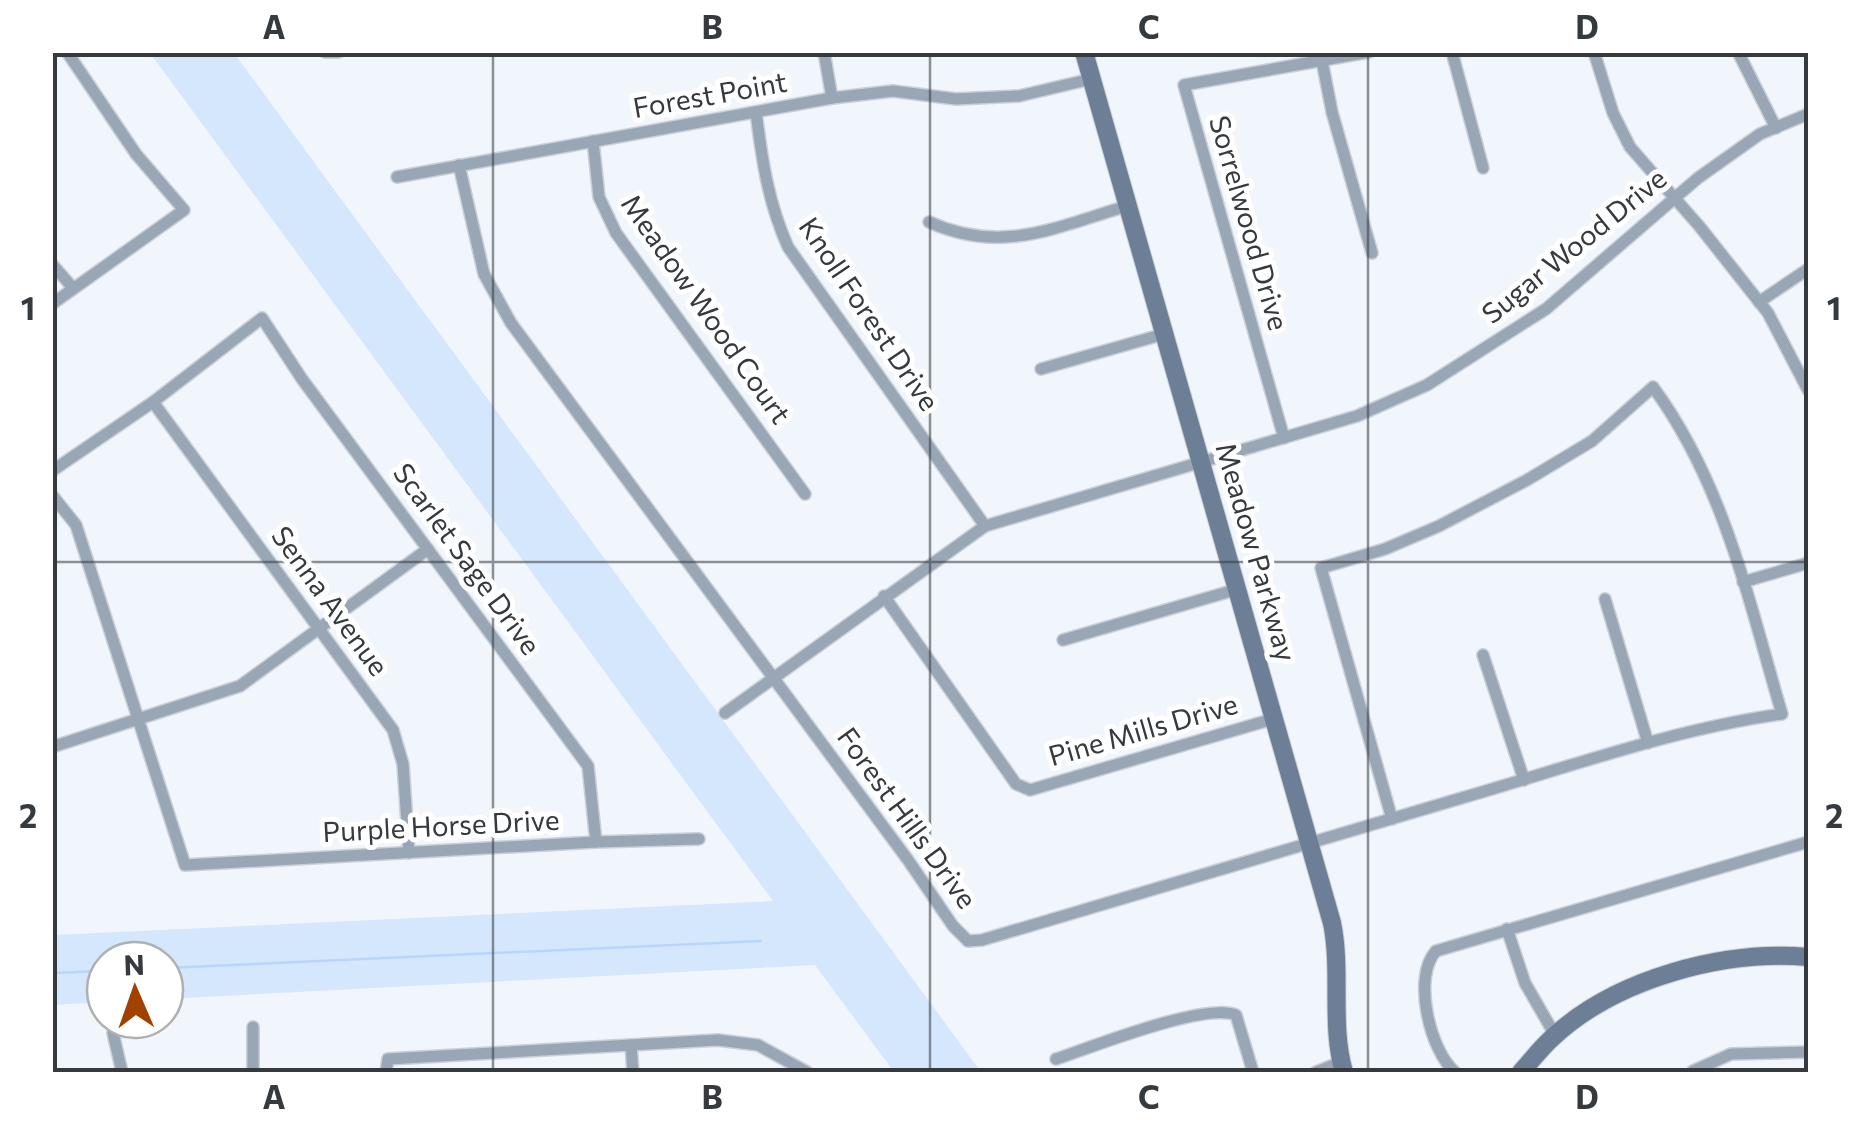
<svg xmlns="http://www.w3.org/2000/svg" width="1861" height="1125" font-family="Commissioner,sans-serif">
  <rect width="100%" height="100%" fill="#f1f6fc"/>
  <polygon fill="#d5e7fd" points="150,53 234,53 981,1072 894,1072 815,965 165,999 165,960 105,960 105,1002 53,1005 53,935 773,901"/>
  <g fill="none" stroke-linecap="round" stroke-linejoin="round">
    <g stroke="#b8d6fc" stroke-width="2.5">
      <polyline points="165,968 761,941"/>
      <polyline points="52,973 105,971"/>
    </g>
    <defs>
      <g id="street">
        <polyline points="325,52 338,52"/>
        <polyline points="824,52 832,98"/>
        <polyline points="1452,52 1483,168"/>
        <polyline points="1594,52 1613,113 1630,147 1700,227 1768,313 1808,390"/>
        <polyline points="1738,52 1776,128"/>
        <polyline points="1322,61 1332,112 1372,253"/>
        <path d="M756,112C762,160 768,202 788,247L985,526"/>
        <polyline points="593,141 599,197 616,233 805,494"/>
        <path d="M459,165L484,274L511,323L908,860L953,926L968,941L982,940C1143,893 1304,845 1465,797C1569,767 1674,729 1782,714C1749,602 1724,483 1653,387L1592,441L1527,480L1439,526L1385,549L1321,568L1392,819"/>
        <polyline points="397,177 832,98 893,91 956,99 1019,96 1091,79"/>
        <path d="M929,222C1002,255 1056,227 1127,206"/>
        <polyline points="52,264 73,288"/>
        <polyline points="1759,302 1808,269"/>
        <polyline points="52,304 184,210 136,154 67,52"/>
        <polyline points="1041,369 1164,334"/>
        <polyline points="153,402 393,730 403,764 409,853"/>
        <polyline points="1284,438 1184,85 1369,52"/>
        <polyline points="52,471 153,402 262,318 302,379 588,766 596,842"/>
        <polyline points="52,495 76,525 185,865 596,842 699,839"/>
        <polyline points="1743,582 1808,563"/>
        <polyline points="884,596 1016,784 1030,790 1276,718"/>
        <polyline points="1605,599 1648,743"/>
        <polyline points="1063,640 1238,589"/>
        <polyline points="1483,655 1524,780"/>
        <polyline points="725,713 985,526 1357,416 1427,385 1546,309 1698,178 1760,134 1808,114"/>
        <polyline points="52,747 240,686 428,549"/>
        <polyline points="1507,929 1525,983 1555,1035"/>
        <polyline points="113,1033 122,1072"/>
        <polyline points="631,1045 633,1072"/>
        <path d="M1056,1059C1092,1047 1205,1002 1236,1015L1253,1072"/>
        <polyline points="1693,1071 1731,1054 1808,1052"/>
        <polyline points="253,1072 253,1027"/>
        <polyline points="386,1072 388,1059 718,1040 758,1045 807,1072"/>
        <polyline points="1316,1072 1341,1062"/>
        <path d="M1455,1072C1430,1051 1412,977 1436,951L1808,842"/>
      </g>
      <g id="secondary">
        <path d="M1084,52L1332,923C1342,971 1330,1025 1344,1072"/>
        <path d="M1521,1072C1531,1061 1541,1048 1552,1038C1616,978 1724,950 1808,957"/>
      </g>
    </defs>
    <use href="#street" stroke="#cbd0d6" stroke-width="14"/>
    <use href="#secondary" stroke="#cbd0d6" stroke-width="20"/>
    <use href="#street" stroke="#99a6b6" stroke-width="11"/>
    <use href="#secondary" stroke="#6d7f96" stroke-width="18"/>
  </g>
  <path fill="none" stroke="#353a3f" stroke-width="2.5" stroke-opacity="0.55" d="M493,52V1072M930,52V1072M1368,52V1072M52,562H1808"/>
  <g text-anchor="middle" stroke-width="10" stroke-linejoin="round" paint-order="stroke">
    <g font-size="28" fill="#353a3f" stroke="#fff">
      <text transform="translate(710 95) rotate(-10)" y="10">Forest Point</text>
      <text transform="translate(1249 223) rotate(74)" y="10">Sorrelwood Drive</text>
      <text transform="translate(1574 246) rotate(-39)" y="10">Sugar Wood Drive</text>
      <text transform="translate(706 309) rotate(55)" y="10">Meadow Wood Court</text>
      <text transform="translate(869 314) rotate(56)" y="10">Knoll Forest Drive</text>
      <text transform="translate(1256 552) rotate(74)" y="10">Meadow Parkway</text>
      <text transform="translate(467 559) rotate(54)" y="10">Scarlet Sage Drive</text>
      <text transform="translate(330 601) rotate(54)" y="10">Senna Avenue</text>
      <text transform="translate(1143 730) rotate(-16)" y="10">Pine Mills Drive</text>
      <text transform="translate(907 818) rotate(54)" y="10">Forest Hills Drive</text>
      <text transform="translate(441 826) rotate(-3)" y="10">Purple Horse Drive</text>
    </g>
  </g>
  <rect width="1861" height="1125" fill="none" stroke="#ffffff" stroke-width="110"/>
  <g transform="translate(135 990) rotate(358)"><circle r="48" fill="#ffffff" stroke="#aeb0b2" stroke-width="2.5"/>
  <path d="M0-8L18 38L0 25L-18 38Z" fill="#a24000"/>
  <text y="-15" font-size="28" font-weight="bold" text-anchor="middle" fill="#353a3f">N</text>
  </g>
  <rect x="55" y="55" width="1751" height="1015" fill="none" stroke="#353a3f" stroke-width="4"/>
  <g font-size="32" text-anchor="middle" font-weight="bold" fill="#353a3f">
    <text x="274" y="39">A</text>
    <text x="712" y="39">B</text>
    <text x="1149" y="39">C</text>
    <text x="1587" y="39">D</text>
    <text x="28" y="320">1</text>
    <text x="1834" y="320">1</text>
    <text x="28" y="828">2</text>
    <text x="1834" y="828">2</text>
    <text x="274" y="1109">A</text>
    <text x="712" y="1109">B</text>
    <text x="1149" y="1109">C</text>
    <text x="1587" y="1109">D</text>
  </g>
</svg>
